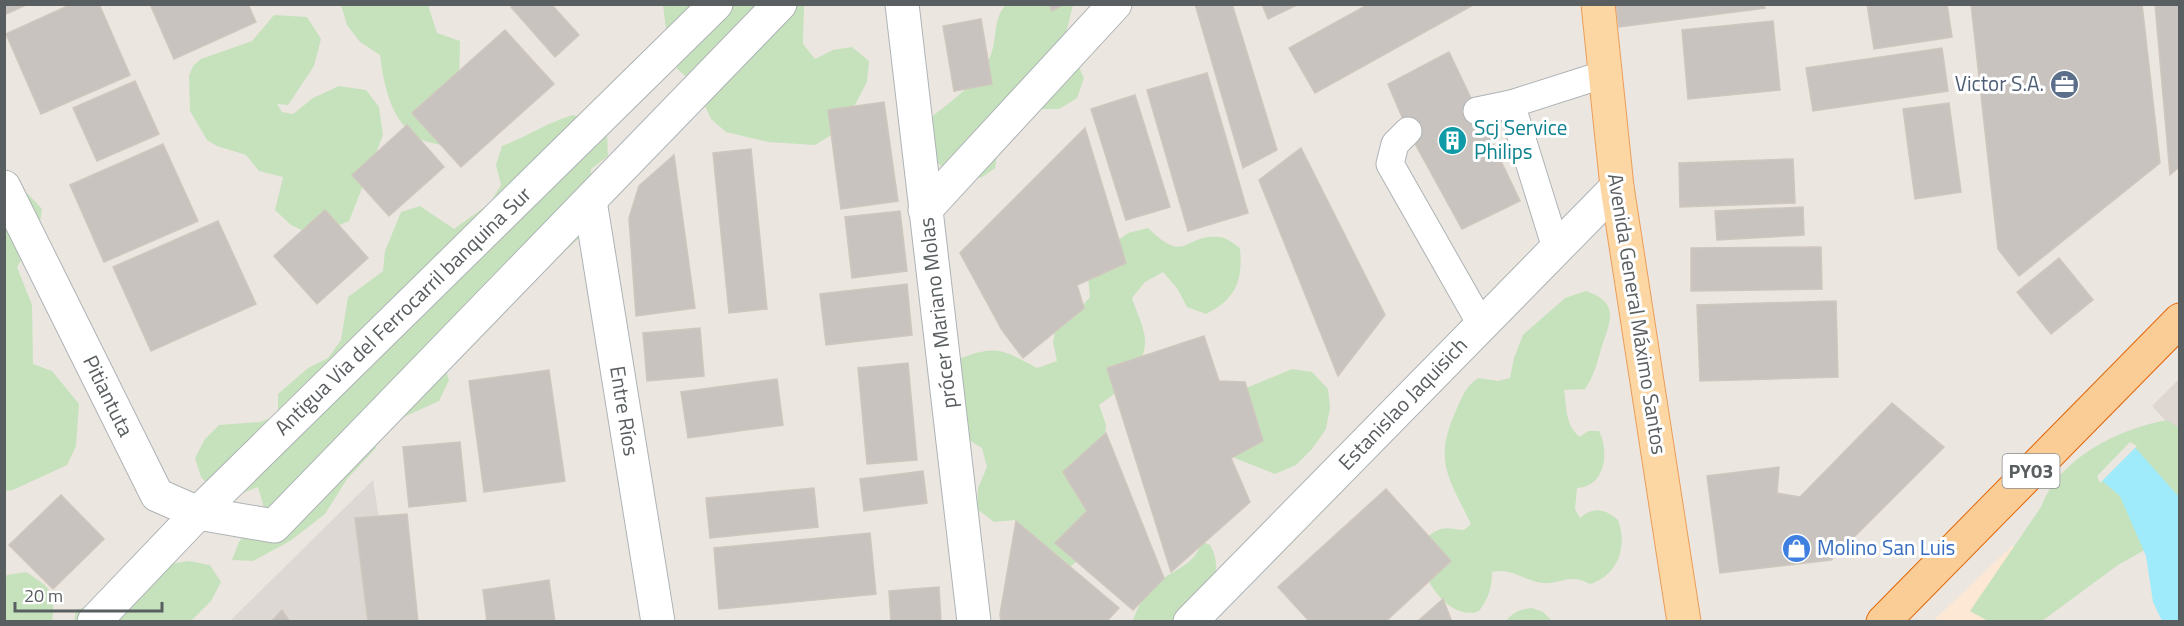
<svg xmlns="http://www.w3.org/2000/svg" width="2184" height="626" font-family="'Titillium Web',sans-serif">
  <rect width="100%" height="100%" fill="#ebe6e0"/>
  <polygon fill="#fce8d4" points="2013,545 2035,621 1933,621"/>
  <polygon fill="#ddd8d4" points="373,480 395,621 230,621"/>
  <polygon fill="#ded7d1" points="2179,379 2179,435 2152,406"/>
  <g fill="#c6e2bc">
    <path d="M341,5H428L437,33L460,41L458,123L441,145C434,143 424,142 418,138C390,120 384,85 380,55L360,42L347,25Z"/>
    <polygon points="663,5 804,5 803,44 815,59 833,50 852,47 869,61 867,82 848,118 833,134 815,145 768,142 726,132 711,119 694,83 677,69 677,48 666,29"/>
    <path d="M1006,5H1073L1063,45L1076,61L1084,78L1077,98L1059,109H1015L1002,125L995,168C990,171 984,177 979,178C950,187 925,151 918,128C941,108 977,86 990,57C998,39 992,19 1006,5Z"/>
    <polygon points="274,15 307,17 321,39 314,66 288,105 277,104 282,112 293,114 313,98 339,86 366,90 379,107 383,135 349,221 314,236 291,225 275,210 283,177 259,171 246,155 217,146 207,140 190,111 189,76 193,66 201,59 252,41"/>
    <path d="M573,115L593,121L607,135L608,156L591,169L590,228L543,271L436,343L449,380L439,401L375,430L376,448L347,479L325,514L290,541L253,561L232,560L239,542L264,508L258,487L238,495L216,493L201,477L195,458L205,439L219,425L260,422L278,415V394L308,368L328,358L341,340L348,297L383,271L385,251L401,212L420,206L454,229L490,203L501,185L496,165L502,146C527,137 548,122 573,115Z"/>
    <polygon points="4,188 28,194 42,209 39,230 17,267 32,305 33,364 52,371 79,404 76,446 67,465 13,490 5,491"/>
    <path d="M1148,228C1187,266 1183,234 1219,237C1226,237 1234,244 1240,248C1243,281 1236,299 1206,314L1187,307L1177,288L1163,272L1145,282L1132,298C1136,311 1144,326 1145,339C1147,365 1119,392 1099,405L1106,425L1098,518L1088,553L1071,566L1050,569L1016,520L994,522L977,509L978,488L987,467L982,448L964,437L959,359C997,344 1003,350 1037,368L1057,361L1053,342L1057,321L1075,314L1090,297L1088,276L1094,257L1128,233Z"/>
    <path d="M1586,291C1621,303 1610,322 1601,349C1597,363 1594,376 1585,389L1564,390C1567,408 1565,425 1580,437L1588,431H1599C1610,452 1605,487 1577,488L1575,509L1580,518C1594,506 1605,509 1618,520C1628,546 1618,576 1590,584C1570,574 1566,582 1548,583C1529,585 1514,567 1492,572C1492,587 1489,598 1479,611C1443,626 1394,544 1441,529C1447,527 1457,530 1464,530L1471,524C1450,480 1433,462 1455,413C1461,399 1465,387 1478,378L1498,381L1510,378L1514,358L1523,335L1565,298Z"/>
    <polygon points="1292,369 1312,372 1328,389 1330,408 1326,429 1312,449 1296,465 1275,474 1227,455 1232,394"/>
    <path d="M2167,420L2179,428V544L2166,538L2118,565L2042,621H1988L1970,611L2041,507C2059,458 2118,429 2167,420Z"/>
    <path d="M1201,541L1210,545C1226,572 1207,596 1195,621L1132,622C1137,611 1142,596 1150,588C1166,572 1198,566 1201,541Z"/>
    <polygon points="189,561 210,565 221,582 211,601 191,621 74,622 76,610 114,600 170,564"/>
    <path d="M26,572C51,588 56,592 52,621H5V579L7,575Z"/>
    <path d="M1532,608L1543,612L1552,621H1506C1513,612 1521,609 1532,608Z"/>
  </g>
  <polygon fill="#9febfb" points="2132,444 2179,497 2179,621 2162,621 2153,602 2146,556 2120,496 2099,478"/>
  <polygon fill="#ebe6e0" points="2130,442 2137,446 2100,483 2097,476"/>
  <g fill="#c8c3bf" stroke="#cfc6be" stroke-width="1.5">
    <polygon points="4,4 28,4 4,15"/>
    <polygon points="72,4 99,4 130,75 41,114 6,34"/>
    <polygon points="150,4 248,4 256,22 174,59"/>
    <polygon points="514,4 551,4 579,35 555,57 511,7"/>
    <polygon points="1049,4 1064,4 1052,11"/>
    <polygon points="1195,4 1232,4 1277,150 1243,168"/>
    <polygon points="1262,4 1299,4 1268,19"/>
    <polygon points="1369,4 1475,4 1315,93 1289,48"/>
    <polygon points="1616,4 1764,4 1765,8 1619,27"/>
    <polygon points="1867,4 1947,4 1952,37 1874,49"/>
    <polygon points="1971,4 2142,4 2160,163 2019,276 1998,249"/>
    <polygon points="2155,4 2180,4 2180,166 2170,175"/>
    <polygon points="981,19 992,84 954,91 943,26"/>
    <polygon points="1773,21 1780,90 1688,99 1682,30"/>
    <polygon points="505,30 554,84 461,167 412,113"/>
    <polygon points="1942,48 1948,91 1813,111 1806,68"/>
    <polygon points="1449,52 1520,201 1462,229 1408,131 1388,84"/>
    <polygon points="1207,73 1248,213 1188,231 1147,90"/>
    <polygon points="135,81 159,134 97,161 73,108"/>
    <polygon points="1135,95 1170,207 1126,220 1091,109"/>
    <polygon points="884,102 898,201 841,209 828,110"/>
    <polygon points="1949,103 1961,192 1915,199 1903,109"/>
    <polygon points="407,125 444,167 389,216 352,175"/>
    <polygon points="1085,128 1126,263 1077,285 1084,308 1023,358 1002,330 960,253"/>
    <polygon points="163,144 198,221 104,262 70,185"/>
    <polygon points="1301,148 1385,315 1338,376 1259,180"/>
    <polygon points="751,149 767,309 729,313 713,153"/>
    <polygon points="674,155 695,308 636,316 629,218 639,186"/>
    <polygon points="1793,159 1795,203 1680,207 1679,163"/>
    <polygon points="1803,207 1804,235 1717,240 1715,211"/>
    <polygon points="325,210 368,258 317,304 274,256"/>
    <polygon points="900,211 907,271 852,278 845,217"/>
    <polygon points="218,221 256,304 151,351 113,267"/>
    <polygon points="1821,247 1822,289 1691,291 1691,248"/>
    <polygon points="2059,258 2093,300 2051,334 2017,292"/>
    <polygon points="907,284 912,335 826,345 820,294"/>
    <polygon points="1836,301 1838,377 1700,381 1697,305"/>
    <polygon points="700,328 704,376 647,381 643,333"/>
    <polygon points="1204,336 1219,381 1245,382 1263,441 1231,458 1250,502 1171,572 1107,368"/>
    <polygon points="908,363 917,460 867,464 858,368"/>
    <polygon points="549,370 565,481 484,492 469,381"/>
    <polygon points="777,379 783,425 688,438 681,392"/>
    <polygon points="1892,403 1944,447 1831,560 1720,573 1707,476 1779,467 1777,493 1800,497"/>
    <polygon points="1106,433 1164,578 1133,610 1055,543 1087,511 1063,472"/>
    <polygon points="460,442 466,501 409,507 403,447"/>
    <polygon points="923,471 927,503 864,511 860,479"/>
    <polygon points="814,488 818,527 710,538 706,498"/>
    <polygon points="1386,489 1451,561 1385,622 1310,622 1278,587"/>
    <polygon points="61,495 104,539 53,589 9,545"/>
    <polygon points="407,514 418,622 368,622 355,518"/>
    <polygon points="1016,521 1119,608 1106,622 1001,622 1000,614"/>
    <polygon points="870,533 876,594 719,609 714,548"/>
    <polygon points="549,580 555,622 487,622 483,590"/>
    <polygon points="939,587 941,622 891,622 889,591"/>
    <polygon points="1443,599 1452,622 1417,622"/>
    <polygon points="282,610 290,622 271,622"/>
  </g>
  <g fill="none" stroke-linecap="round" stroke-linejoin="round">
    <defs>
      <g id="service">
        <polyline points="1511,104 1556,248"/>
        <polyline points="1477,111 1511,104 1605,74"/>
        <polyline points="1408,131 1395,144 1390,164 1481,324"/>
      </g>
      <g id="minor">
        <polyline points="902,4 974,622"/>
        <polyline points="4,187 157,495 198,513 274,526 780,4"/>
        <polyline points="590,201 658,622"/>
        <polyline points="925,210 1115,4"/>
        <polyline points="94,622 198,513 716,4"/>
        <polyline points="1190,622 1617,187"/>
      </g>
      <polyline id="primary" points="1598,4 1617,187 1684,622"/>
      <polyline id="trunk" points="1883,622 2180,320"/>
    </defs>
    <use href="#service" stroke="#aeb3b5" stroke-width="29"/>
    <use href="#minor" stroke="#aeb3b5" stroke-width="35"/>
    <use href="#primary" stroke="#eb9d59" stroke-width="35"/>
    <use href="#trunk" stroke="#e26709" stroke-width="35"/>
    <use href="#service" stroke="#fff" stroke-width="27"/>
    <use href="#minor" stroke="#fff" stroke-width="33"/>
    <use href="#primary" stroke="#fcd7a4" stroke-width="33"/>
    <use href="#trunk" stroke="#facc96" stroke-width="33"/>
  </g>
  <defs>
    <symbol id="office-disc" viewBox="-11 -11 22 22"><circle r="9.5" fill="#5c6f8a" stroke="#fff"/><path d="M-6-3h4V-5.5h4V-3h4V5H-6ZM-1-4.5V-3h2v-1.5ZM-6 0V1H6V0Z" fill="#fff"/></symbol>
    <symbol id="building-disc" viewBox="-11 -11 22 22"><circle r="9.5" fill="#0f9aa8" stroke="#fff"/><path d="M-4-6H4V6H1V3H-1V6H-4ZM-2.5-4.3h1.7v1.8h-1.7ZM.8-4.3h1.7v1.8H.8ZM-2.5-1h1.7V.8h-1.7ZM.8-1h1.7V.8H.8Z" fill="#fff"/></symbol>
    <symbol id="shop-disc" viewBox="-11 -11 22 22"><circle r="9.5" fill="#3f7fe0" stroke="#fff"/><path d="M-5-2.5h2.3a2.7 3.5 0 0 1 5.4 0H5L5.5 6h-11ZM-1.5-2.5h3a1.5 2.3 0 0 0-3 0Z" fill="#fff"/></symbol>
  </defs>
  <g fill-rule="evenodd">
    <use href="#office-disc" x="2048" y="68" width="33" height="33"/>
    <use href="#building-disc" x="1436" y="124" width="33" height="33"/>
    <use href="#shop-disc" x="1780" y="532" width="33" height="33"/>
  </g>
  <g text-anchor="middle" stroke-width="6" stroke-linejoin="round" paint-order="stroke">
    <rect fill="#fff" stroke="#8b8e90" stroke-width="1.5" x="2002.5" y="454" width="57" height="34" rx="4.5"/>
    <g font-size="20" font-weight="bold" fill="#595e60">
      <text x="2031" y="478">PY03</text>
    </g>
    <g font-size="21" fill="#4e5e75" stroke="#fff" text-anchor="end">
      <text x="2044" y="91">Victor S.A.</text>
    </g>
    <g font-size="21" fill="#0d838f" stroke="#fff" text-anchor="start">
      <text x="1474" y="135">Scj Service<tspan x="1474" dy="24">Philips</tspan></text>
    </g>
    <g font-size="21" fill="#595e60" stroke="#fff">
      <text transform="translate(403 311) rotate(-44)" y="7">Antigua Via del Ferrocarril banquina Sur</text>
      <text transform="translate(938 313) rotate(-97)" y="7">prócer Mariano Molas</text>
      <text transform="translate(1637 314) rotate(81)" y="7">Avenida General Máximo Santos</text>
      <text transform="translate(108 396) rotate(64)" y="7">Pitiantuta</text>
      <text transform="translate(1403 404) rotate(-46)" y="7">Estanislao Jaquisich</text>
      <text transform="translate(624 411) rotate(81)" y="7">Entre Ríos</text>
    </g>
    <g font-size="21" fill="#366cbe" stroke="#fff" text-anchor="start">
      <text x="1817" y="555">Molino San Luis</text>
    </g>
  </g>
  <rect width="2184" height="626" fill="none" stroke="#595e60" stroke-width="12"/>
  <path d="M15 602v9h147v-9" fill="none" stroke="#595e60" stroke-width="3"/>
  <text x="24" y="602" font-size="18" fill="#595e60" stroke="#ffffff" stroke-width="4.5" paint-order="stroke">20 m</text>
</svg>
